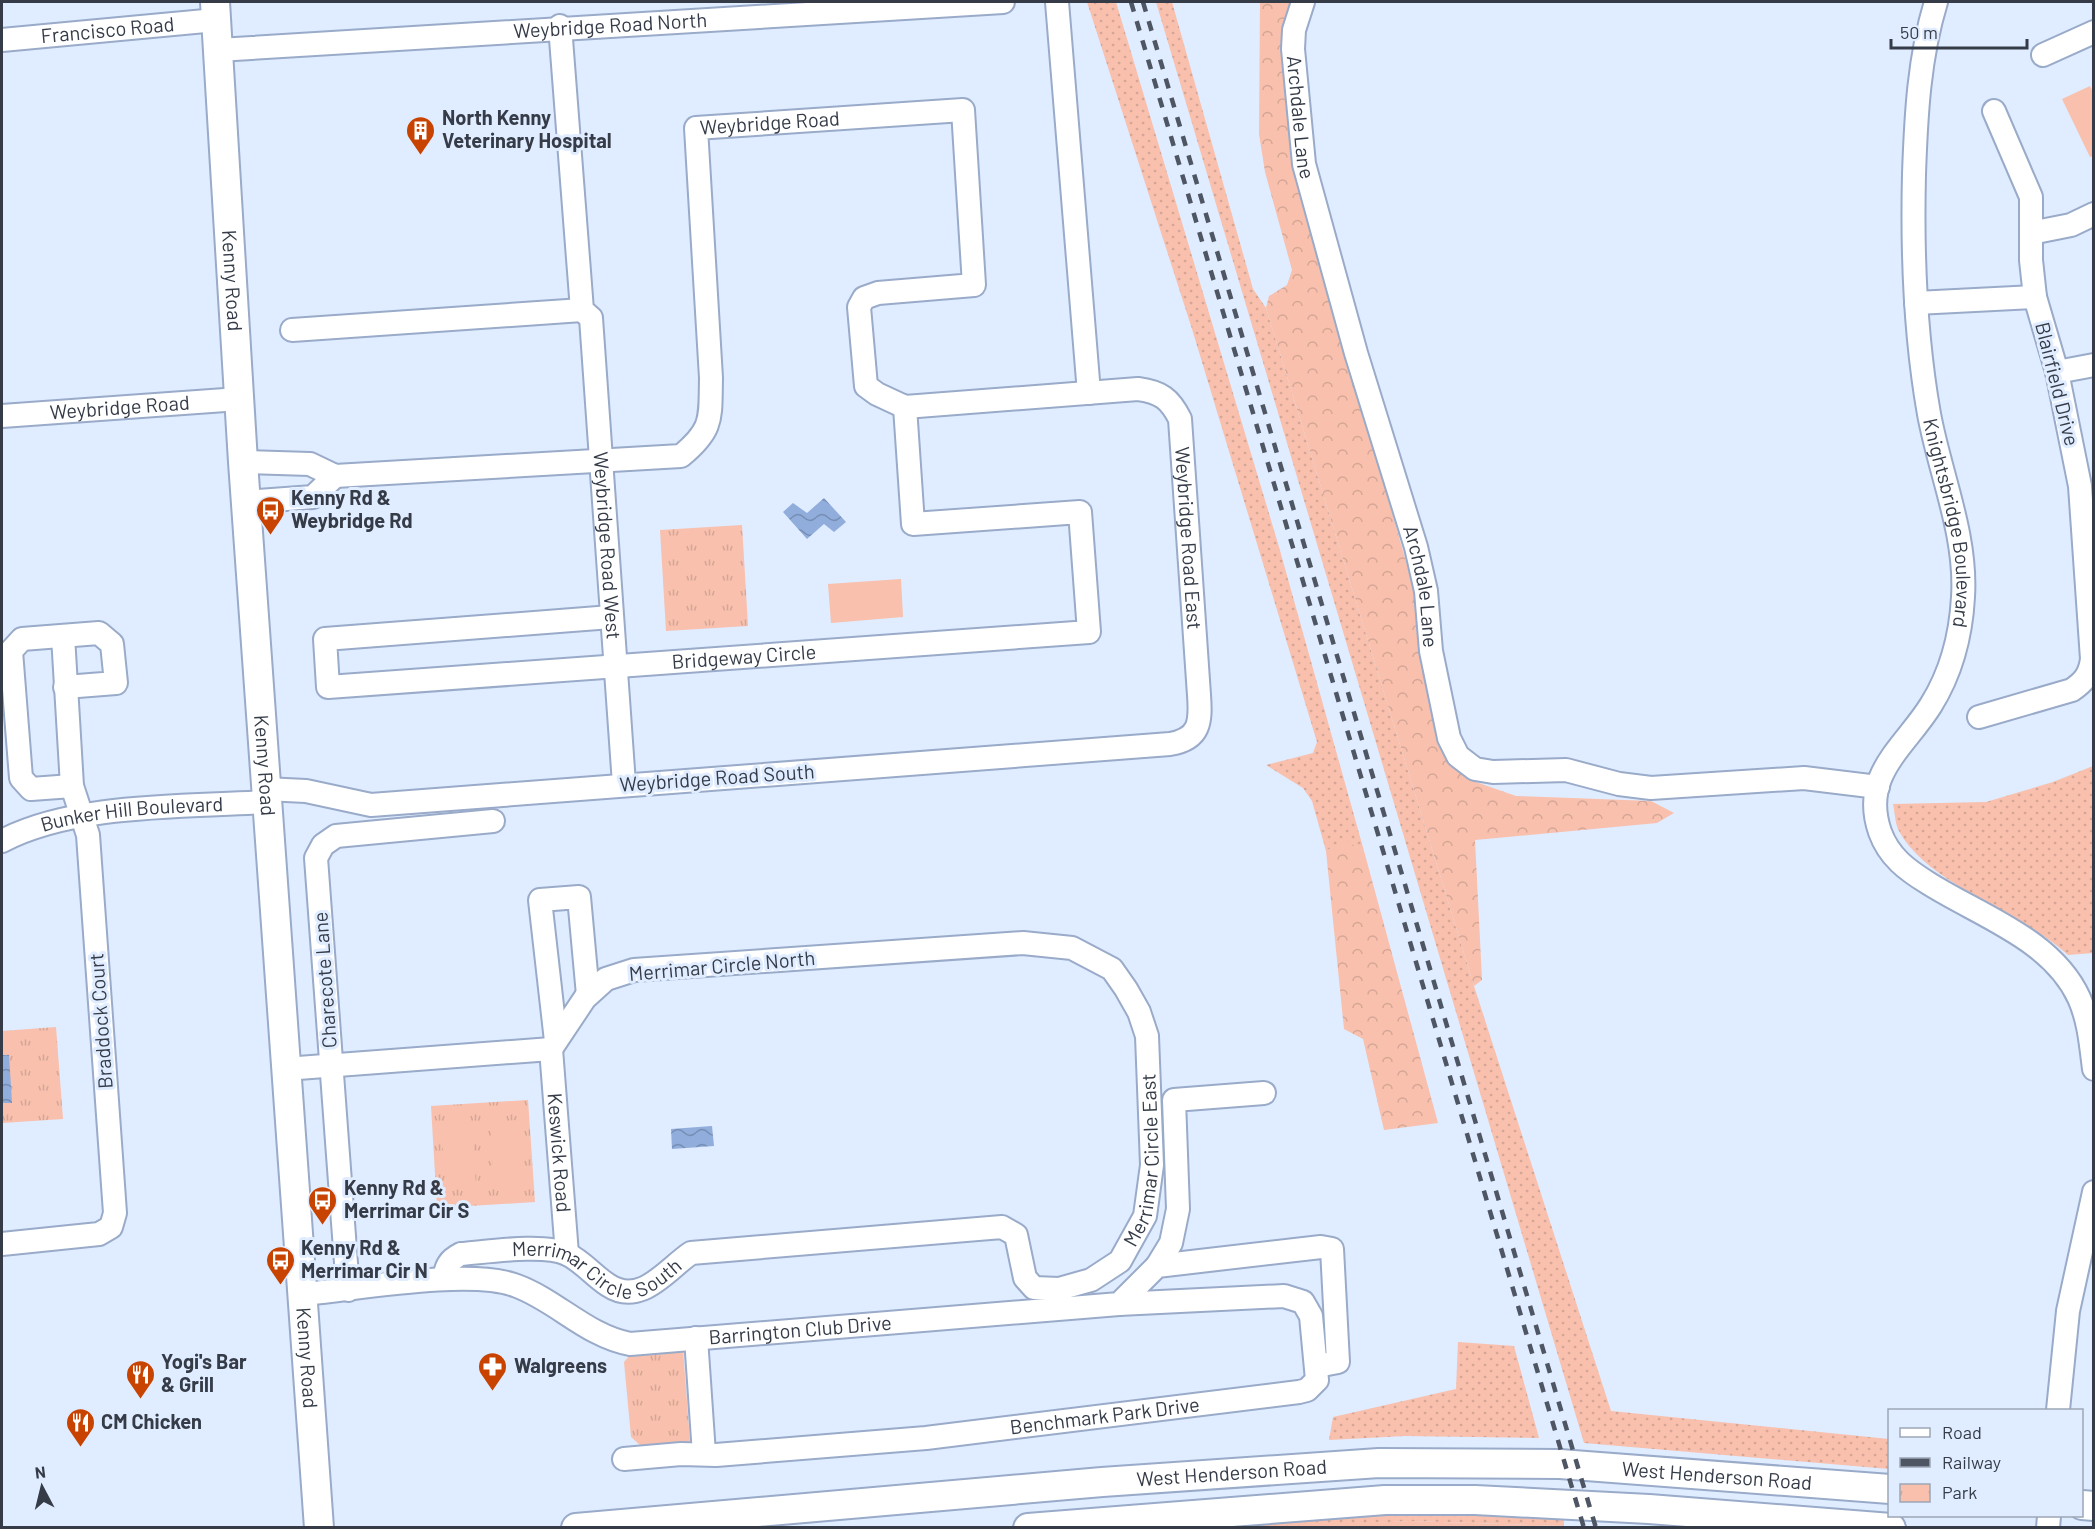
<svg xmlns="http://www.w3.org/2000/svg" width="2095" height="1529" font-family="Barlow,sans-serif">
  <defs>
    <pattern id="grass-dots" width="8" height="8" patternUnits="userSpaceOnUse" patternTransform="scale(1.5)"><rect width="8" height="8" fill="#f8c0ad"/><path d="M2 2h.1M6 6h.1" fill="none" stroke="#d5a696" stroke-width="1.8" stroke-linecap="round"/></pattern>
    <pattern id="forest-crowns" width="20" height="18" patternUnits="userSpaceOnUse" patternTransform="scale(1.5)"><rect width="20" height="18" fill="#f8c0ad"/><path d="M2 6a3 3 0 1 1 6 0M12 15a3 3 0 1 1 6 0" fill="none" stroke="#d5a696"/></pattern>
    <pattern id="park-tufts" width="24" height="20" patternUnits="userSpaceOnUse" patternTransform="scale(1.5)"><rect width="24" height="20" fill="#f8c0ad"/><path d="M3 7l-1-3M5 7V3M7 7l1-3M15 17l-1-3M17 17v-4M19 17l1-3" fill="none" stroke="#d5a696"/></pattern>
    <pattern id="water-waves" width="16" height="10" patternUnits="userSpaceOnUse" patternTransform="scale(1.5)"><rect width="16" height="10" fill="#90addc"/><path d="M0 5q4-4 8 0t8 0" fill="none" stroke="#768eb4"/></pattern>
  </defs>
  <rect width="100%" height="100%" fill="#e0ecff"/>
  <g fill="url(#grass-dots)">
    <polygon points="1087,2 1116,2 1279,547 1364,851 1344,841 1326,851 1312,801 1303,788 1266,765 1313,753 1317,742 1192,329"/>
    <polygon points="1156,2 1172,2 1253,289 1266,308 1474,986 1611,1411 1889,1439 1889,1469 1584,1443"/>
    <path d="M2093,766V953L2068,955C2023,913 1927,884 1899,831C1895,824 1895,812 1893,804L1986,802L2053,782Z"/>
    <polygon points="1458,1342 1514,1346 1539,1438 1405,1436 1329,1440 1333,1417 1456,1389"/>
    <polygon points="1411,1510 1564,1514 1564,1526 1410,1521 1284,1528 1153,1528"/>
  </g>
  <g fill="url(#forest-crowns)">
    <polygon points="1260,2 1291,2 1287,11 1283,46 1315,243 1413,586 1429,693 1453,755 1473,781 1516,796 1651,801 1674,813 1657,823 1475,840 1482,980 1474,986 1266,308 1269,296 1287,285 1292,270 1265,172 1259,134"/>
    <polygon points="1344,840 1364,851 1438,1123 1384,1130 1363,1039 1344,1029 1326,851"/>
    <polygon points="1410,1521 1564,1526 1564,1527 1284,1527"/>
  </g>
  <g fill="url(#park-tufts)">
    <polygon points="742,525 748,626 666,631 660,530"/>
    <polygon points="56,1027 63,1119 2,1123 2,1031"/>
    <polygon points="528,1100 535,1202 437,1208 431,1106"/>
    <polygon points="683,1349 690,1442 641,1446 631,1437 624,1362 631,1354"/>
  </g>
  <g fill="#f8c0ad">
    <polygon points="2090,86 2094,94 2093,156 2090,157 2062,99"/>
    <polygon points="901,579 903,617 831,623 828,584"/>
    <polygon points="520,1120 524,1185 494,1187 490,1122"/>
    <polygon points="472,1123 476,1188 446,1190 441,1125"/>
  </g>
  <g fill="url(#water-waves)">
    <polygon points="824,498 846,522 834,532 824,524 807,539 783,512 793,503 807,513"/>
    <polygon points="2,1055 9,1055 12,1103 2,1103"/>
    <polygon points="712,1126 714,1146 672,1149 671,1129"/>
  </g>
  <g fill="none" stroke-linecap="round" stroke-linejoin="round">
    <defs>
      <g id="minor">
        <polyline points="1057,2 1089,393"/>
        <path id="s1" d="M1303,2L1294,30L1293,49L1304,164L1356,353L1416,547L1426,591L1431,651L1449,738L1458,756L1475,769L1493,772L1566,770L1619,784L1651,788L1804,778L1878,787"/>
        <path id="s2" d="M1936,2C1919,57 1916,116 1914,174C1912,255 1915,335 1929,414C1940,474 1967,535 1963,597C1961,634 1951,673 1931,705C1905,747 1860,775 1880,832C1889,857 1907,870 1928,883C1980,916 2052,939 2079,998C2089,1020 2091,1045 2094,1069"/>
        <path id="s3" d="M560,26L582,310L591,318L624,784"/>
        <path id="s4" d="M2,40L216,20"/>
        <path id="s5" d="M218,50C479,32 741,19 1003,2"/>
        <polyline points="2043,55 2094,32"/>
        <polyline points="2031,233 2071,225 2094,214"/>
        <polyline points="1916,303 2035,297"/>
        <polyline points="292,330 582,310"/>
        <polyline points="2057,372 2094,365"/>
        <path id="s6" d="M2,416L239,399"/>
        <path id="s7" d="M243,462L310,464L335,476L681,456C714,429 710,418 711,378L696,128L963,110L974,285L878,293L864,298L859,307L866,386L877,394L905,407L1138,389C1161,392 1170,399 1180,419L1199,695C1201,722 1200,739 1170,744L371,805L306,791L265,789"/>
        <polyline points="246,502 313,497 335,476"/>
        <path id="s8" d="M611,617L325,639L328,687L1089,632L1080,512L913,524L905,407"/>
        <polyline points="65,687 116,683 112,644 99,633 22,639 11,651 21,778 31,789 72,786"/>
        <path d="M1979,717L2072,690C2085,681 2090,674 2092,659L2080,486L2057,372L2035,297L2031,260V197L1994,111"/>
        <path id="s9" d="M2,841C74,803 185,807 266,802"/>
        <polyline points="556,1041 540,900 579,897 588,995"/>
        <path id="s10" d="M551,1049L567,1254"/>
        <polyline points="285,1069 551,1049"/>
        <polyline points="2,1244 99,1234 111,1227 115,1213 88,835 72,786 63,636"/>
        <polyline points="1157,1266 1171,1243 1178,1209 1174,1100 1264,1093"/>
        <path id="s11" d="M444,1279C446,1266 449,1260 461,1254C487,1252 545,1243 567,1254C582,1261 594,1276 608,1285C641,1307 667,1269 691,1253L1002,1227L1016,1235L1025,1278L1034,1288L1059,1289L1091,1280L1120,1261L1145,1216L1152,1165L1147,1036L1139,1012L1126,989L1112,969L1072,948L1023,943L634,970L606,979L585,998L551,1049"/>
        <polyline points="348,1290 316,858 323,845 336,836 493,821"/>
        <path id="s12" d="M304,1294C356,1289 471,1268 517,1286C557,1301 587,1336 630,1344L1119,1304L1157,1266L1321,1247L1332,1249L1338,1362L1317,1366"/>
        <polyline points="696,1338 704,1454"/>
        <polyline points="2058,1410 2068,1311 2094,1192"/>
        <path id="s13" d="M624,1459L681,1454L716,1455L926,1438L1299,1392L1307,1390L1317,1380L1311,1316L1303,1302L1284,1296L1119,1304"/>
        <polyline points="2048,1528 2049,1516"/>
      </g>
      <g id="major">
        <path id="s14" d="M215,2L243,462L319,1528"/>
        <polyline points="2082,1505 2094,1506"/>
        <path id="s15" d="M576,1528L1102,1482L1379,1463L1560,1464L1890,1489"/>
        <polyline points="1028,1528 1385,1500 1475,1500 1649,1509 1891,1528"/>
      </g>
    </defs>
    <use href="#minor" stroke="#99abc9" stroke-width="26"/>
    <use href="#major" stroke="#99abc9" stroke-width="32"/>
    <use href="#minor" stroke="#fff" stroke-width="22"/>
    <use href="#major" stroke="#fff" stroke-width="28"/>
    <g stroke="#4e5663" stroke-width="4.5" stroke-dasharray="10 10" stroke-linecap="butt">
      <polyline points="1131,2 1584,1528"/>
      <polyline points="1143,2 1596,1528"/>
    </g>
  </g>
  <defs>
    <symbol id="building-pin" viewBox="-11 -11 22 30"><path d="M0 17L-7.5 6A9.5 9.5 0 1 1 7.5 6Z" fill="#c84300" stroke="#e0ecff"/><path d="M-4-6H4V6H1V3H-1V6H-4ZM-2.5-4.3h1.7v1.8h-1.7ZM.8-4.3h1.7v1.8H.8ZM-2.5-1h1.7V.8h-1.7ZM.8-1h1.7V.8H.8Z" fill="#fff"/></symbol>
    <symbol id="bus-pin" viewBox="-11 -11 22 30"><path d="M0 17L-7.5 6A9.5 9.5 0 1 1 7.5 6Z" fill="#c84300" stroke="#e0ecff"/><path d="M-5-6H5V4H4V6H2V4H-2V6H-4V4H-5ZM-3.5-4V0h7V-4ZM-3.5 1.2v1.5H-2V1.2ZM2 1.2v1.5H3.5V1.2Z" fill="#fff"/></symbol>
    <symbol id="pharmacy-pin" viewBox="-11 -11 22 30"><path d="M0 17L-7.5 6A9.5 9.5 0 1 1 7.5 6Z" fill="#c84300" stroke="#e0ecff"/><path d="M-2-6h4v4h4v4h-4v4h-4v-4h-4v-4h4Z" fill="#fff"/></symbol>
    <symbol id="restaurant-pin" viewBox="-11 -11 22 30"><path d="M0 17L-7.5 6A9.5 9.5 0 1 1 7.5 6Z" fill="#c84300" stroke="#e0ecff"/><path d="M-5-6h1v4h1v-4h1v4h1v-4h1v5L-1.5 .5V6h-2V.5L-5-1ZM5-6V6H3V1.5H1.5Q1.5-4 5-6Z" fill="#fff"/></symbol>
  </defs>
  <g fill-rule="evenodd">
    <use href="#building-pin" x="404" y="114" width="33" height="45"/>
    <use href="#bus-pin" x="254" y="494" width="33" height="45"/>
    <use href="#bus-pin" x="306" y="1184" width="33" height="45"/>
    <use href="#bus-pin" x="264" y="1244" width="33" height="45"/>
    <use href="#pharmacy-pin" x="476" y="1350" width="33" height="45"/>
    <use href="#restaurant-pin" x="124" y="1358" width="33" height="45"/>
    <use href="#restaurant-pin" x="64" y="1406" width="33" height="45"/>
  </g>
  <g text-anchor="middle" stroke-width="6" stroke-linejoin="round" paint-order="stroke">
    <g font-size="20" fill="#353c48" stroke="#e0ecff">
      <text dy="7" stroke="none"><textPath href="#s5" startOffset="393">Weybridge Road North</textPath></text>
      <text dy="7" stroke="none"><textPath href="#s4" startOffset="106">Francisco Road</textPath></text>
      <text dy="7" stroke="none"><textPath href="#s1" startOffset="117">Archdale Lane</textPath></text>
      <text dy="7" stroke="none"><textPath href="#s7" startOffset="854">Weybridge Road</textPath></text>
      <text dy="7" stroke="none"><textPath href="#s14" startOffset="279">Kenny Road</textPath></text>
      <text transform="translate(2057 384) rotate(76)" y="7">Blairfield Drive</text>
      <text dy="7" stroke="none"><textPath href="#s6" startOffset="118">Weybridge Road</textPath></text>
      <text dy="7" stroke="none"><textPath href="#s2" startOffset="526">Knightsbridge Boulevard</textPath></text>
      <text dy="7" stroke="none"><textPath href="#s7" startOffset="1876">Weybridge Road East</textPath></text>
      <text dy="7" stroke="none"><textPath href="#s3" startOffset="525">Weybridge Road West</textPath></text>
      <text dy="7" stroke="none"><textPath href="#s1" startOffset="603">Archdale Lane</textPath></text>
      <text dy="7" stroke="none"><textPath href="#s8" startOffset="752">Bridgeway Circle</textPath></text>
      <text dy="7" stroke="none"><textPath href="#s14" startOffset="765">Kenny Road</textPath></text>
      <text transform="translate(717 778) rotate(-4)" y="7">Weybridge Road South</text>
      <text dy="7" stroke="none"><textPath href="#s9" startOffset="134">Bunker Hill Boulevard</textPath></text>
      <text transform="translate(722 966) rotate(-5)" y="7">Merrimar Circle North</text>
      <text transform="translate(325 980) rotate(-94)" y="7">Charecote Lane</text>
      <text transform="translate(101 1021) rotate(-94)" y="7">Braddock Court</text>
      <text dy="7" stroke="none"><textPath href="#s10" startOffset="104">Keswick Road</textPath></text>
      <text dy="7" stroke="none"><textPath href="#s11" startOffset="872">Merrimar Circle East</textPath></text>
      <text dy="7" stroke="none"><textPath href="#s11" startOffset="177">Merrimar Circle South</textPath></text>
      <text dy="7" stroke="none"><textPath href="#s12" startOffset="513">Barrington Club Drive</textPath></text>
      <text dy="7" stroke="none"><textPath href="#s14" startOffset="1359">Kenny Road</textPath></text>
      <text dy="7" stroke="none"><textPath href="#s13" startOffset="483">Benchmark Park Drive</textPath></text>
      <text dy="7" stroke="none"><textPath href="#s15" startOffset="658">West Henderson Road</textPath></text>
      <text dy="7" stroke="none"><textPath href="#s15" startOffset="1144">West Henderson Road</textPath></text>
    </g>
    <g font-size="20" font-weight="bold" fill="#353c48" stroke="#e0ecff" text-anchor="start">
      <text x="442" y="125">North Kenny<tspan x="442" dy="23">Veterinary Hospital</tspan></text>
      <text x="291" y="505">Kenny Rd &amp;<tspan x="291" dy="23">Weybridge Rd</tspan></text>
      <text x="344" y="1195">Kenny Rd &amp;<tspan x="344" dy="23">Merrimar Cir S</tspan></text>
      <text x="301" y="1255">Kenny Rd &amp;<tspan x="301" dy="23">Merrimar Cir N</tspan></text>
      <text x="161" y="1369">Yogi's Bar<tspan x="161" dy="23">&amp; Grill</tspan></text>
      <text x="514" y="1373">Walgreens</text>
      <text x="101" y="1429">CM Chicken</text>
    </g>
  </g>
  <rect width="2095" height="1529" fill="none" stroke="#353c48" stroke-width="6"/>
  <rect x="1888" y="1409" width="195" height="108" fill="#e0ecff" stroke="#9ca6b6" stroke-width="1.5"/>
  <rect x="1900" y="1428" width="30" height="9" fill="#ffffff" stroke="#9ca6b6" stroke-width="1.5"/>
  <text x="1942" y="1439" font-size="18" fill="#353c48">Road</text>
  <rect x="1900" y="1458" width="30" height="9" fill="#4e5663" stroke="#9ca6b6" stroke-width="1.5"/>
  <text x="1942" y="1469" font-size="18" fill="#353c48">Railway</text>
  <rect x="1900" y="1484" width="30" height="18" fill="url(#park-tufts)" stroke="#9ca6b6" stroke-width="1.5"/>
  <text x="1942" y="1499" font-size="18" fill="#353c48">Park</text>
  <g transform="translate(42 1487) rotate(353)" stroke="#e0ecff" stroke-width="4.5" paint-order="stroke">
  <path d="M0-4.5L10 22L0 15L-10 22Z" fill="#353c48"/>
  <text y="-9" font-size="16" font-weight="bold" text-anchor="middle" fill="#353c48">N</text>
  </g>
  <path d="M1891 39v9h136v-9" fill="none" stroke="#353c48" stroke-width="3"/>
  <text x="1900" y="39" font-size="18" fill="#353c48" stroke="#e0ecff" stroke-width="4.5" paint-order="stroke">50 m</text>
</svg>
